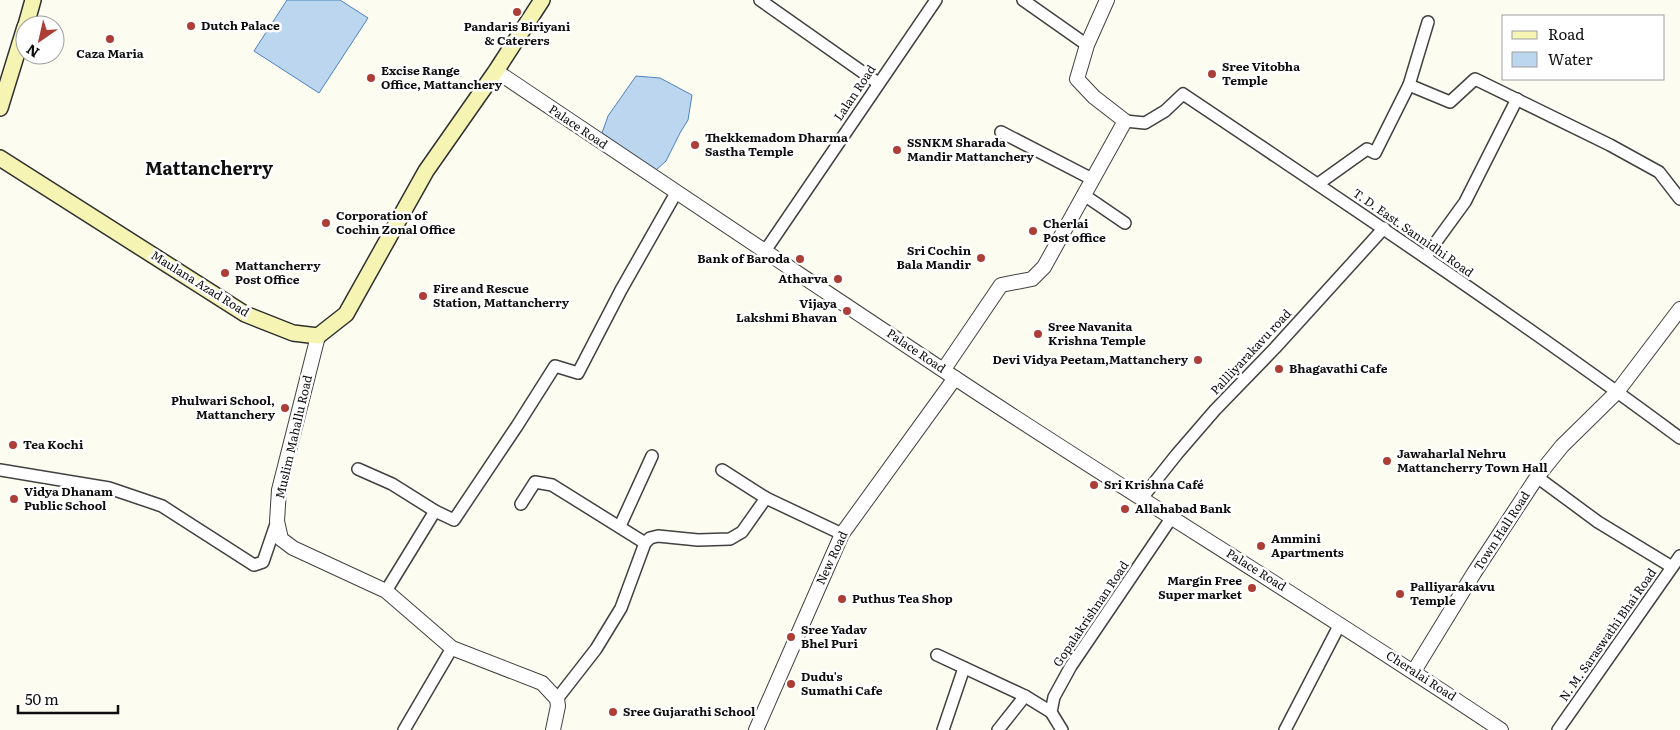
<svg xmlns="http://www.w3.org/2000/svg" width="1680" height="730" font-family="Literata,serif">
  <rect width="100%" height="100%" fill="#fdfcf0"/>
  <g fill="#bbd6ee" stroke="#4b84bc">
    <polygon points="287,0 340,0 368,18 319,93 254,51"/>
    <polygon points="636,76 660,78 692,95 688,120 680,133 666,161 656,170 602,133 608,116"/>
  </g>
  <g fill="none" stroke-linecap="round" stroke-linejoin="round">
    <defs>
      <g id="minor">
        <polyline points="760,0 878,83"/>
        <polyline points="1023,0 1087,45"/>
        <polyline points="1409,85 1428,22"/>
        <path d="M1125,121L1145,123L1165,111L1183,94C1350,206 1518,318 1680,438"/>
        <polyline points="1001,132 1092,179"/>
        <polyline points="1318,184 1367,149 1375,153 1409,85 1450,102 1475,79 1610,145 1659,172 1680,199"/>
        <polyline points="1084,195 1125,223"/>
        <polyline points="765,251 936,0"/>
        <polyline points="1425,257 1465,202 1517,99"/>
        <polyline points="358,469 392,484 435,511"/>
        <polyline points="0,470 109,488 162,506 254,565 263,562 277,521"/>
        <polyline points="722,470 766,498"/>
        <polyline points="1537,477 1598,522 1672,567"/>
        <polyline points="1142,498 1177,454 1215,410 1275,348 1384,228"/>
        <polyline points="521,504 535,482 552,485 645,543"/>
        <polyline points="620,526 652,456"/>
        <polyline points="386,591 435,511 454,520 517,426 555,366 578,373 621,290 676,193"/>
        <polyline points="937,655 1025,696 1051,712"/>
        <polyline points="557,699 596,649 621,608 645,543 650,538 658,536 698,540 730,539 742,532 766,498 842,534"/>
        <polyline points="404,730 452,648"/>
        <polyline points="943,730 964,668"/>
        <polyline points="998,730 1025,696"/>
        <polyline points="1062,730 1051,712 1054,697 1071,666 1172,517"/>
        <polyline points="1285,730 1340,624"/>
        <polyline points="1558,730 1680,556"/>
      </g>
      <g id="tertiary">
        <path d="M496,71C649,175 804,277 958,380C1138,499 1322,610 1501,730"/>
        <polyline points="318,336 279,490 277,521 281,539 293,548 386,591 452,648 542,683 557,699 558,706 553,730"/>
        <polyline points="944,369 1001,285 1032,279 1044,267 1125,121 1094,97 1077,79 1087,45 1107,0"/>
        <polyline points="1414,671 1474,573 1537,477 1562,446 1617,392 1680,309"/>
        <polyline points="756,730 842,534 955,378"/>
      </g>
      <g id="secondary">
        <polyline points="26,25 33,0"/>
        <polyline points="0,108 25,27"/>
        <polyline points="0,158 245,314 293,333 318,336 346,314 426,171 496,71 542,0"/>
      </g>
    </defs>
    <use href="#minor" stroke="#414141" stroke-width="14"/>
    <use href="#tertiary" stroke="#414141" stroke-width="16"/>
    <use href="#secondary" stroke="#303030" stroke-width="18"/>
    <use href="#minor" stroke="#fff" stroke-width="11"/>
    <use href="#tertiary" stroke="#fff" stroke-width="14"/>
    <use href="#secondary" stroke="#f5f4b3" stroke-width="15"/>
  </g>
  <g fill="#ac3d37" stroke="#fff" stroke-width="2">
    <circle cx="517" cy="12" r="5"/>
    <circle cx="191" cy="26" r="5"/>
    <circle cx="110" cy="39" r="5"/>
    <circle cx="1212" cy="74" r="5"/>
    <circle cx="371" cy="78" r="5"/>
    <circle cx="695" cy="145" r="5"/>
    <circle cx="897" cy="150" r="5"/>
    <circle cx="326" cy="223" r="5"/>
    <circle cx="1033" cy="231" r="5"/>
    <circle cx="981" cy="258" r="5"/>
    <circle cx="800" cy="259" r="5"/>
    <circle cx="225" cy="273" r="5"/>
    <circle cx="838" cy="279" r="5"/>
    <circle cx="423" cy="296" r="5"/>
    <circle cx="847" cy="311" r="5"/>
    <circle cx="1038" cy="334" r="5"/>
    <circle cx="1198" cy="360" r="5"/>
    <circle cx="1279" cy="369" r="5"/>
    <circle cx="285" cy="408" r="5"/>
    <circle cx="13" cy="445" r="5"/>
    <circle cx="1387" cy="461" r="5"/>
    <circle cx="1094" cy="485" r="5"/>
    <circle cx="14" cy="499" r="5"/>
    <circle cx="1125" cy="509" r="5"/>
    <circle cx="1261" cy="546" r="5"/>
    <circle cx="1252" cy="588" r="5"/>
    <circle cx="1400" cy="594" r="5"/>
    <circle cx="842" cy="599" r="5"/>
    <circle cx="791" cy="637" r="5"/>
    <circle cx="791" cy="684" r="5"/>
    <circle cx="613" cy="712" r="5"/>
  </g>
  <g text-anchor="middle" stroke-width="5" stroke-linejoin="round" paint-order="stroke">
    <g font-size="12" font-weight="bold" fill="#0e0e0e" stroke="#fff" text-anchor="start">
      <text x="201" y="30">Dutch Palace</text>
      <text x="517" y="31" text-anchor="middle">Pandaris Biriyani<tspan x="517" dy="14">&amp; Caterers</tspan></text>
      <text x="110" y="58" text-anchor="middle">Caza Maria</text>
      <text x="1222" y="71">Sree Vitobha<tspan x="1222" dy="14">Temple</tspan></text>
      <text x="381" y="75">Excise Range<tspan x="381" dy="14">Office, Mattanchery</tspan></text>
      <text x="705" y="142">Thekkemadom Dharma<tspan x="705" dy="14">Sastha Temple</tspan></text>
      <text x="907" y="147">SSNKM Sharada<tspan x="907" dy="14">Mandir Mattanchery</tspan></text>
      <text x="336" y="220">Corporation of<tspan x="336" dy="14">Cochin Zonal Office</tspan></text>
      <text x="1043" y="228">Cherlai<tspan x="1043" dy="14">Post office</tspan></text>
      <text x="971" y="255" text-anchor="end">Sri Cochin<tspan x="971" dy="14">Bala Mandir</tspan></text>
      <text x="790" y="263" text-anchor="end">Bank of Baroda</text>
      <text x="235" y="270">Mattancherry<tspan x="235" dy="14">Post Office</tspan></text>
      <text x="828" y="283" text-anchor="end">Atharva</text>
      <text x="433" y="293">Fire and Rescue<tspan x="433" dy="14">Station, Mattancherry</tspan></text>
      <text x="837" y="308" text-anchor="end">Vijaya<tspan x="837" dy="14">Lakshmi Bhavan</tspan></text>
      <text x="1048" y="331">Sree Navanita<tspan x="1048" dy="14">Krishna Temple</tspan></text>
      <text x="1188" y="364" text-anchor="end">Devi Vidya Peetam,Mattanchery</text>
      <text x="1289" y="373">Bhagavathi Cafe</text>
      <text x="275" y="405" text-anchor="end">Phulwari School,<tspan x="275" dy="14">Mattanchery</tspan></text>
      <text x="23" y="449">Tea Kochi</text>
      <text x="1397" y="458">Jawaharlal Nehru<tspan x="1397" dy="14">Mattancherry Town Hall</tspan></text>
      <text x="1104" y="489">Sri Krishna Café</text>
      <text x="24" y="496">Vidya Dhanam<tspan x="24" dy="14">Public School</tspan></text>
      <text x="1135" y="513">Allahabad Bank</text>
      <text x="1271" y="543">Ammini<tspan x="1271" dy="14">Apartments</tspan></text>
      <text x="1242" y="585" text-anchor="end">Margin Free<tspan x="1242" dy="14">Super market</tspan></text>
      <text x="1410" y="591">Palliyarakavu<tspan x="1410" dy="14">Temple</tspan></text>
      <text x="852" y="603">Puthus Tea Shop</text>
      <text x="801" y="634">Sree Yadav<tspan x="801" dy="14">Bhel Puri</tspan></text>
      <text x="801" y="681">Dudu's<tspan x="801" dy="14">Sumathi Cafe</tspan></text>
      <text x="623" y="716">Sree Gujarathi School</text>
    </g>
    <g font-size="12" fill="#0e0e0e" stroke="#fff">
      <text transform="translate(855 93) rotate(-56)" y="4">Lalan Road</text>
      <text transform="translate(578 127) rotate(34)" y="4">Palace Road</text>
      <text transform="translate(1413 233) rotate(35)" y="4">T. D. East. Sannidhi Road</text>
      <text transform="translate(200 284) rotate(32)" y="4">Maulana Azad Road</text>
      <text transform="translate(916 351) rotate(34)" y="4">Palace Road</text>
      <text transform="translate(1251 352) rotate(-47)" y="4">Pallliyarakavu road</text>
      <text transform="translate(294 437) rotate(-77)" y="4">Muslim Mahallu Road</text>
      <text transform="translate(1502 531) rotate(-57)" y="4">Town Hall Road</text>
      <text transform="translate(832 558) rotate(-65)" y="4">New Road</text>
      <text transform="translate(1256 570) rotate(32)" y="4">Palace Road</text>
      <text transform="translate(1091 614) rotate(-56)" y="4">Gopalakrishnan Road</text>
      <text transform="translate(1608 635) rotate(-55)" y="4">N. M. Saraswathi Bhai Road</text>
      <text transform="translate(1421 676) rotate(33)" y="4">Cheralai Road</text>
    </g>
    <g font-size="18" font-weight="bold" fill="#0e0e0e" stroke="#fff">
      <text x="209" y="175">Mattancherry</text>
    </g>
  </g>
  <rect x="1502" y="15" width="162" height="65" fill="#ffffff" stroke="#9f9f9f"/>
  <rect x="1512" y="31" width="25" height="8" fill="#f5f4b3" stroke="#9f9f9f"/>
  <text x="1548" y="40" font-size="15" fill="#0e0e0e">Road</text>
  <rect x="1512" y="52" width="25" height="15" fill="#bbd6ee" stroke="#9f9f9f"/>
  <text x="1548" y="65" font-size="15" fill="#0e0e0e">Water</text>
  <g transform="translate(40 40) rotate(214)"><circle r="24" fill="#ffffff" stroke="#9f9f9f"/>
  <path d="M0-4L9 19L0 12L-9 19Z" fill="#ac3d37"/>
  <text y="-8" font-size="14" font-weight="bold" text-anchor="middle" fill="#0e0e0e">N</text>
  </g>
  <path d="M18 705v8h100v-8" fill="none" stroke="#0e0e0e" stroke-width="2.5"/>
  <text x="25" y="705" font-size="15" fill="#0e0e0e" stroke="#ffffff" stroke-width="4" paint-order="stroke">50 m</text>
</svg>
